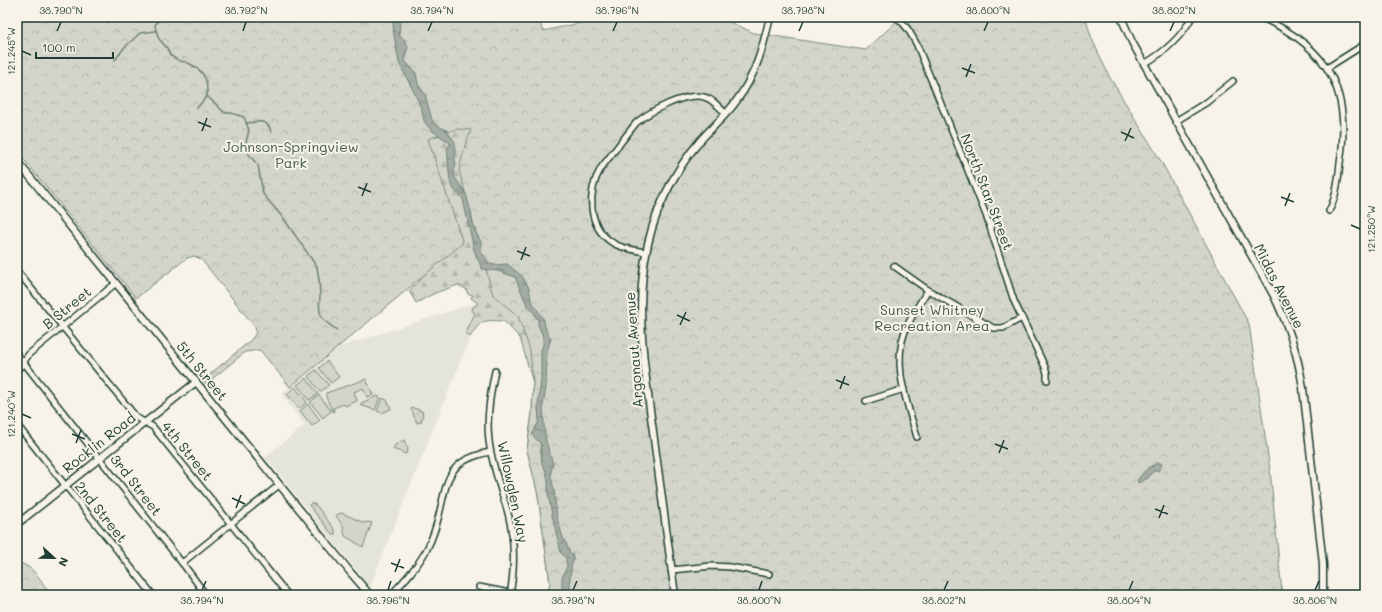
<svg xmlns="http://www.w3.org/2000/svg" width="1382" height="612" font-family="Mali,sans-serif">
  <defs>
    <pattern id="forest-firs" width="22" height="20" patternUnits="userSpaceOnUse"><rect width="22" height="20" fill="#d3d5ca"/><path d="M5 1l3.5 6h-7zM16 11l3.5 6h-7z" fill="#b5b8ae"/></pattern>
    <pattern id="park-crowns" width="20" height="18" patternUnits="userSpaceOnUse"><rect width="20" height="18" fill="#d3d5ca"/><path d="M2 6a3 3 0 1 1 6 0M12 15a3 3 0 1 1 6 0" fill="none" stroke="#b5b8ae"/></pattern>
    <pattern id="garden-furrows" width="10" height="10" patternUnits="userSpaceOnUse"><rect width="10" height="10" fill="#d3d5ca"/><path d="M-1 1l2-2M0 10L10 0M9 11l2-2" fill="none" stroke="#b5b8ae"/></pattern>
    <pattern id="water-ripples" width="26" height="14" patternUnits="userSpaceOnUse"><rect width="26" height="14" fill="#a4ada3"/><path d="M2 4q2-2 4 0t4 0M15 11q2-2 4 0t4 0" fill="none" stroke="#858e86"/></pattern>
  </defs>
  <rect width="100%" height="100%" fill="#f7f3e8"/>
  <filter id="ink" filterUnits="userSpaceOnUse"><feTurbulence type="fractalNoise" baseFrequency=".025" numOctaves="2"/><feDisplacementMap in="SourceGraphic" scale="8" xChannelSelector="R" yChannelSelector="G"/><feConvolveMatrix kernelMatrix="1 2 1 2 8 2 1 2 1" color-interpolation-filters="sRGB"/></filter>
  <g filter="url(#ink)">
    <polygon fill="#e5e4d9" points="485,300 370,587 265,457 305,425 281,394 339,347"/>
    <g fill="#d3d5ca" stroke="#79897f">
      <polygon points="327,361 339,377 331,383 319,368"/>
      <polygon points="316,370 329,385 320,392 308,376"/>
      <polygon points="306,378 318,394 309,400 297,385"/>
      <polygon points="366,379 373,395 367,397 363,388 354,392 357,401 345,406 344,404 333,408 334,411 333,412 326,397 326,393"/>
      <polygon points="295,387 307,402 299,409 287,394"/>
      <polygon points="319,395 331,411 323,418 310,402"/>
      <polygon points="377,396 380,397 375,410 360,405 361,403"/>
      <polygon points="382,398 387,400 391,409 382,413 377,411"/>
      <polygon points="308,404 320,420 312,426 300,411"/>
      <polygon points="404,440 408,449 406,454 393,449 395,445"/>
      <polygon points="311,503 316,505 335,530 335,535 332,534 309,505"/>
      <polygon points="342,513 364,523 368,522 372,523 363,547 345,536 343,526 336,516 338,514"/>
    </g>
    <path fill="url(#forest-firs)" stroke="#79897f" d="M482,17L494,122L517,268L570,520L547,595L550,583L538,495L527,450L532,413L533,383L520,338L504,321C482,320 482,319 470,337L466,333L475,313L472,311L473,307L477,305V302L473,300L471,298L473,295L468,294L466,289L458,285L435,293L416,303L409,291L421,279L422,135Z"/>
    <g fill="url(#park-crowns)" stroke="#79897f">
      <polygon points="17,17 538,17 543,31 604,18 618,17 713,17 721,18 754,33 866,50 901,17 1085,17 1092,39 1109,76 1162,163 1249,324 1270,470 1282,593 1282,595 547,595 550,583 538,495 527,450 532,413 533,383 530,350 518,316 493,295 459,170 465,146 471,130 456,129 428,139 463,243 290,387 260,350 245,352 206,384 203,380 251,340 256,333 255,327 201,259 194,256 187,258 136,298 17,151"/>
      <path d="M17,562C35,567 41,580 50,595H17Z"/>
    </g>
    <polygon fill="url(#garden-furrows)" stroke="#79897f" points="414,408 422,411 423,416 421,422 417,423 411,409"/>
    <g fill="url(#water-ripples)" stroke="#6f8077">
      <path d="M392,17H399C401,23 399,30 399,36L404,39L408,47L404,60L416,73L418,84L425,94L432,120L435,124L446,130L455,142V159L456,165L454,170V176L466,194L471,212L473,227L481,242V252L490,264L494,265L507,264L522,276L529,288L531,300L544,320L545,328L551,339L547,351L546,387L543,405L544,425L546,441L553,464L551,471V478L554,489L557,518L563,538L567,546L569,551L573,556C574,562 571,565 571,570C570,579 569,581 571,590L580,595H562V578L567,566L566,558L561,553L552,515L548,493V481L546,471L542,464L540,443L532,435L539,421L538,405L541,380V350L543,345V336L538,325V320L534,313L527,305L515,277L498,271L482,269L474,250L463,199C460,194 455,192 452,187C449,183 448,156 447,148L450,145V143L430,129L424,121L422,110L414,92L399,63L394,35L393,23L394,19Z"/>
      <polygon points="1157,463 1161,463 1162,465 1158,471 1154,471 1148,478 1138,483 1138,479 1148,468"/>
    </g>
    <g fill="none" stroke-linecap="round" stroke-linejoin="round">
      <g stroke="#6f8077" stroke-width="1.5">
        <polyline points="161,17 155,25 156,31 159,39 167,48 170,55 179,61 186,62"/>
        <polyline points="115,60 124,48 140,33 155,31"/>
        <path d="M188,63C204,70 208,79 207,96L225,113H231L244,117L249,130L245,147L250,156L256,163"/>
        <polyline points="197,108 207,96"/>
        <path d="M246,123C258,122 269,118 271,133"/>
        <path d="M258,165L263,194L284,219L317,267C319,277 320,286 320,296C320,302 318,309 321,315C324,322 331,326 337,330"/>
      </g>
      <defs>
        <g id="minor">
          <path d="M896,17C906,24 911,34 917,45L986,215L1014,301L1045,367L1047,373V380"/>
          <path d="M1260,17C1328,47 1352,89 1340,163C1338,179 1337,196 1329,211"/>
          <path d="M1144,64C1165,52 1181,38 1192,17"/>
          <polyline points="1327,68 1365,44"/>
          <polyline points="1176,121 1207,102 1233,81"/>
          <path d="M646,252C635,250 622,249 613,243C587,227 587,192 601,168L636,123C650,111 686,92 704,97C713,99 720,108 726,114"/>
          <polyline points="894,266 928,290 993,328 1003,328 1022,318"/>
          <polyline points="17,271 137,418 153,427 288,595"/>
          <polyline points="17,354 186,568 206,595"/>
          <polyline points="17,369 21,366 29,354 115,284"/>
          <path d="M495,371C490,394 486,418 489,441C492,466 501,489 508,513C515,540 515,567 510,595"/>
          <polyline points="866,401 904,389"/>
          <polyline points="17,425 153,595"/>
          <path d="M917,437C907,402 892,366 905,331C911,316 920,303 928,290"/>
          <polyline points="182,563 279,485"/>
          <polyline points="671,570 712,566 730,567 769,574"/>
          <polyline points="479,587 510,593"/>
          <path d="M391,595C404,581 418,566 427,549C433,537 437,524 440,511C448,475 450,460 490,452"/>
        </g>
        <g id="tertiary">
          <path d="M1121,17L1132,42L1273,294C1288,324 1298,354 1303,388L1323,564V595"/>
          <polyline points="17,161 351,573 370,595"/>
          <polyline points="17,524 196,382"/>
          <path d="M675,595C668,543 661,491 654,439C643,356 627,273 665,195C674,176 686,157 700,141C712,127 727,115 737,100C756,75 763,47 770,17"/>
        </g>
      </defs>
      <use href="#minor" stroke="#1f3d34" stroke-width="8"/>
      <use href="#tertiary" stroke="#1f3d34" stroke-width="9"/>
      <use href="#minor" stroke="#f7f3e8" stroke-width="5"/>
      <use href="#tertiary" stroke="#f7f3e8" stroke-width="6"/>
    </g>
  </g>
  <path fill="none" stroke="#1f3d34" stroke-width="1.5" d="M57,31L61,22M243,31L246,22M428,31L432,22M613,31L617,22M799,31L803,22M984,31L988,22M1170,31L1174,22M22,51L31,55M962,68L975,73M966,77L971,64M198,122L211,127M202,131L207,118M1121,132L1134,138M1125,141L1131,128M358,187L371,192M362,196L367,183M1281,197L1294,202M1285,206L1290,193M1351,225L1360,229M517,251L530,256M521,260L526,247M677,315L690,321M680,325L686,312M836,380L849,385M840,389L845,376M22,414L31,418M72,434L85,439M76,443L81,430M995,444L1008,449M999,453L1004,440M232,498L245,504M236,508L241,495M1155,509L1168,514M1159,518L1164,505M391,563L404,568M395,572L400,559M202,590L206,581M388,590L391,581M573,590L577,581M759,590L762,581M944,590L948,581M1129,590L1133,581M1315,590L1319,581"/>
  <g text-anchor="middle" stroke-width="4" stroke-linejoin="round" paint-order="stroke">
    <g font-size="14" fill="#435b52" stroke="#f7f3e8">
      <text x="291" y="152">Johnson-Springview<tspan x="291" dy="16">Park</tspan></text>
      <text x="932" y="315">Sunset Whitney<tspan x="932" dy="16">Recreation Area</tspan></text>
    </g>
    <g font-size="14" fill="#1f3d34" stroke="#f7f3e8">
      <text transform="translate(987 192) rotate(69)" y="5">North Star Street</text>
      <text transform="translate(1279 286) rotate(63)" y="5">Midas Avenue</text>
      <text transform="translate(67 308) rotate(-39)" y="5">B Street</text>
      <text transform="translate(634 350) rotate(-94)" y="5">Argonaut Avenue</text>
      <text transform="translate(202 371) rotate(51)" y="5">5th Street</text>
      <text transform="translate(99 443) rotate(-38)" y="5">Rocklin Road</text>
      <text transform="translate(187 451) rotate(51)" y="5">4th Street</text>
      <text transform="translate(136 485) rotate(52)" y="5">3rd Street</text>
      <text transform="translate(513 492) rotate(78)" y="5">Willowglen Way</text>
      <text transform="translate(101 512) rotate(51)" y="5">2nd Street</text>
    </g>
  </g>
  <rect width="1382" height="612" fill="none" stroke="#f7f3e8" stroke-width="44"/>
  <g transform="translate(54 558) rotate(112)" stroke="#f7f3e8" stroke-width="3" paint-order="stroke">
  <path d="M0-3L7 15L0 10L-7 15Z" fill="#1f3d34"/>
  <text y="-6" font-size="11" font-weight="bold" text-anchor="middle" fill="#1f3d34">N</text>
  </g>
  <path d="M36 52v6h77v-6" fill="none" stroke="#1f3d34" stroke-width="2"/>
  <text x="42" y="52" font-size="12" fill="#1f3d34" stroke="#f7f3e8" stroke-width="3" paint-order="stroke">100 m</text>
  <rect x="22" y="22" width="1338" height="568" fill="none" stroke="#1f3d34" stroke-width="1.5"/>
  <g font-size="10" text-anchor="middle" fill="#1f3d34">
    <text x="61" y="14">38.790°N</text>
    <text x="246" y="14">38.792°N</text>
    <text x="432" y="14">38.794°N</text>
    <text x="617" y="14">38.796°N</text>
    <text x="803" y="14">38.798°N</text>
    <text x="988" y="14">38.800°N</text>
    <text x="1174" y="14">38.802°N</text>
    <text transform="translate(11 51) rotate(-90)" y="4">121.245°W</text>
    <text transform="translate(1371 229) rotate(-90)" y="4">121.250°W</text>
    <text transform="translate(11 414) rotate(-90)" y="4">121.240°W</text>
    <text x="202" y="604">38.794°N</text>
    <text x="388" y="604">38.796°N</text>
    <text x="573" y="604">38.798°N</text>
    <text x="759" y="604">38.800°N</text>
    <text x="944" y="604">38.802°N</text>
    <text x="1129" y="604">38.804°N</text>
    <text x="1315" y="604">38.806°N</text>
  </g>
</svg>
